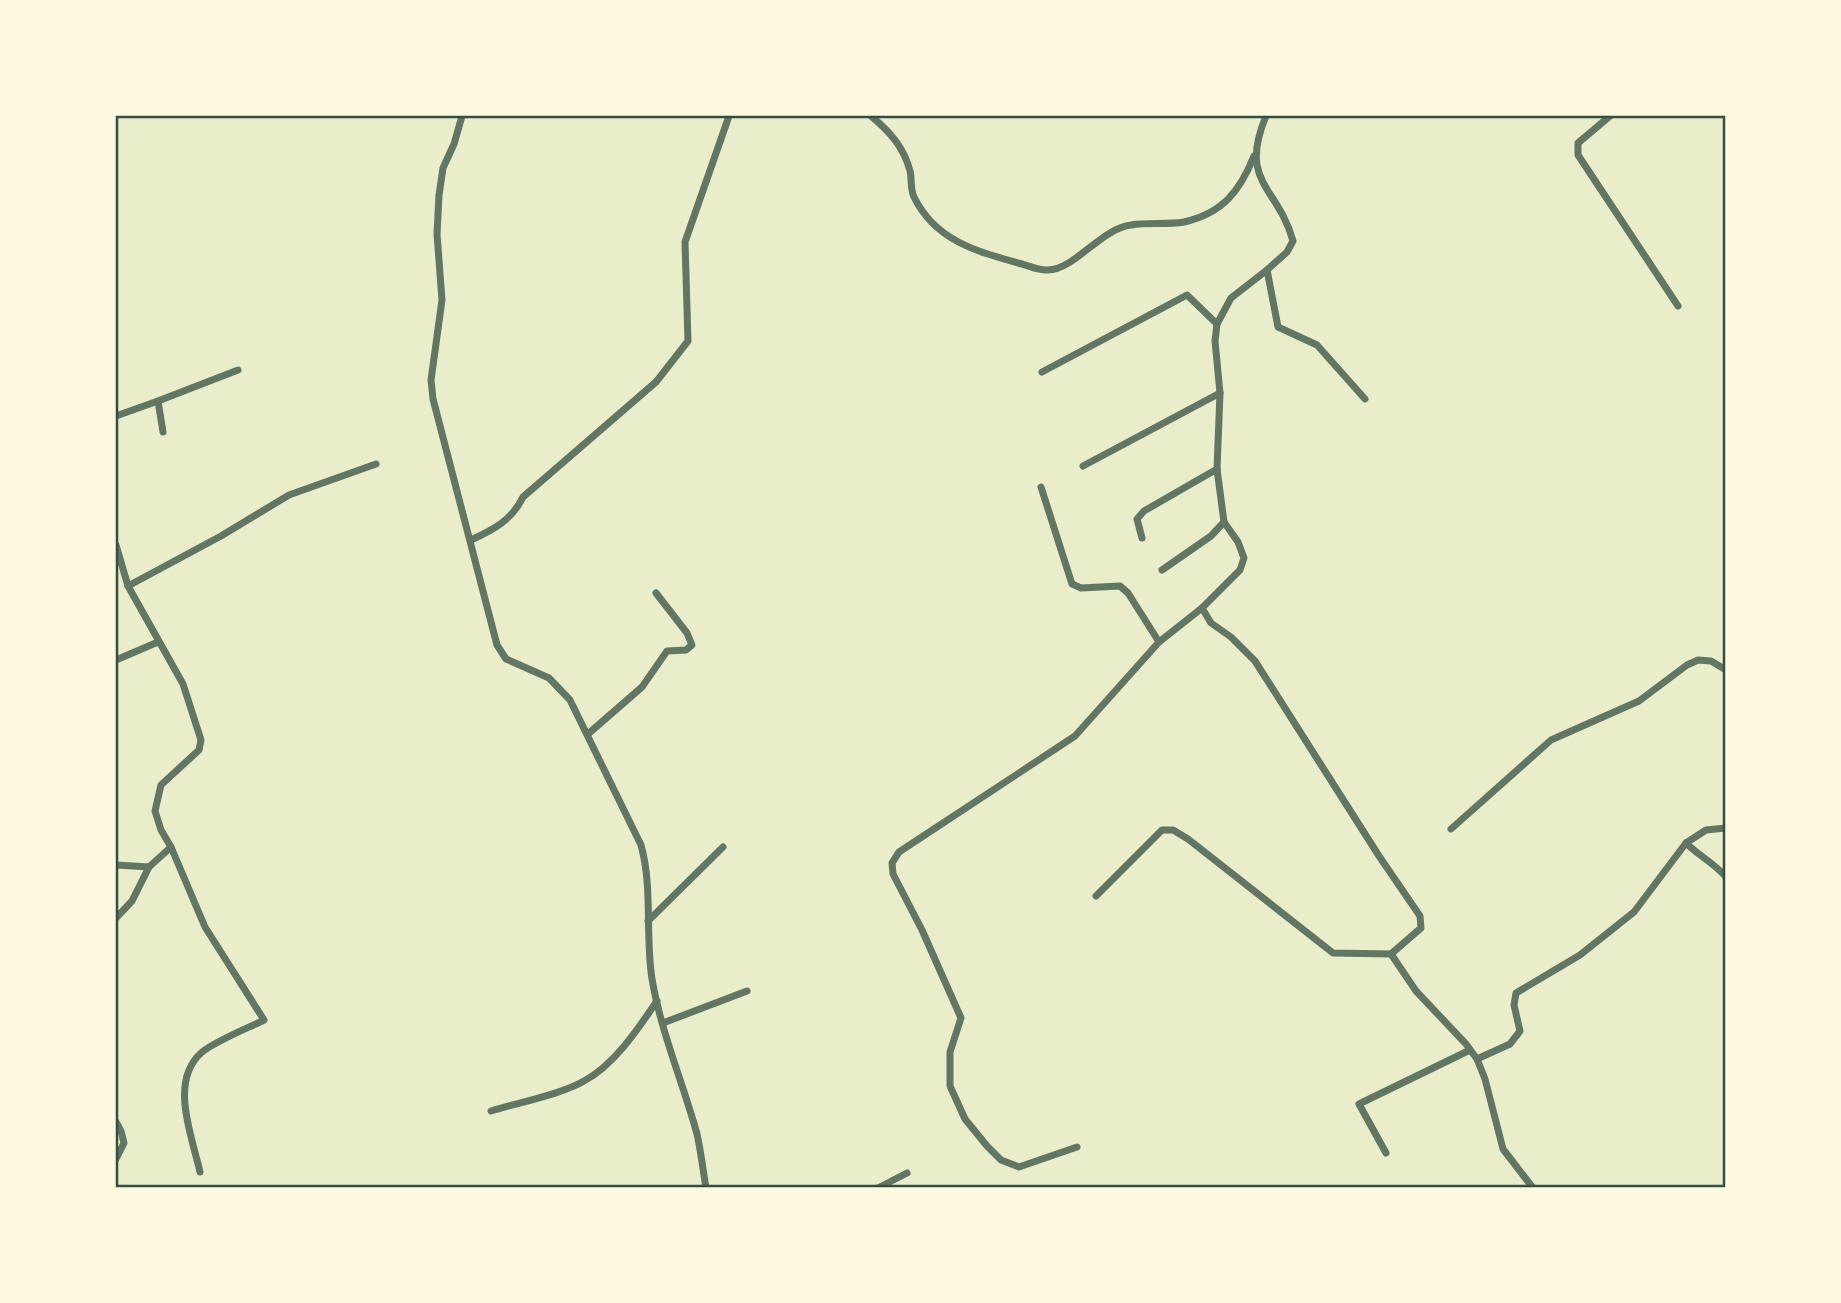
<svg xmlns="http://www.w3.org/2000/svg" width="1841" height="1303" font-family="'Noto Sans',sans-serif">
  <rect width="100%" height="100%" fill="#e9edc9"/>
  <g fill="none" stroke-linecap="round" stroke-linejoin="round">
    <g stroke="#617663" stroke-width="7">
      <path d="M462,116L454,144L443,168L439,195L437,234L442,300L431,380L433,399L497,645L506,659L549,678L570,700L641,845C653,888 645,935 652,979C661,1032 683,1083 697,1134C701,1152 703,1170 706,1188"/>
      <path d="M871,116C889,131 904,147 910,171C912,179 910,189 914,197C935,240 975,251 1018,263C1027,265 1039,271 1048,270C1074,270 1102,228 1131,225C1148,222 1167,225 1184,222C1223,213 1240,191 1254,156"/>
      <path d="M1266,116C1238,183 1278,186 1293,241L1287,252L1267,270L1231,298L1217,324L1215,341L1220,393L1217,469L1224,522L1238,542L1244,558L1240,570L1202,608L1211,623L1231,637L1255,661L1379,856L1420,916L1421,928L1391,954L1416,991L1466,1044L1477,1059L1485,1079L1503,1149L1533,1188"/>
      <polyline points="1610,116 1578,143 1578,155 1678,306"/>
      <polyline points="1267,270 1278,327 1317,345 1365,399"/>
      <polyline points="1042,372 1187,295 1217,324"/>
      <polyline points="158,401 238,370"/>
      <polyline points="116,416 158,401 163,432"/>
      <polyline points="1083,466 1220,393"/>
      <polyline points="1041,487 1072,584 1081,588 1120,586 1128,593 1159,642"/>
      <polyline points="1142,538 1137,519 1144,511 1217,469"/>
      <path d="M471,540C493,530 512,520 523,497L656,382L688,341L685,242L729,116"/>
      <path d="M116,545L128,586L183,684L201,740L199,750L161,785L155,811L161,830L171,847L205,927L264,1020C248,1028 213,1042 201,1053C169,1082 192,1136 200,1172"/>
      <polyline points="1162,570 1211,536 1224,522"/>
      <polyline points="128,586 221,536 289,495 376,464"/>
      <polyline points="116,660 158,642"/>
      <polyline points="588,734 642,687 667,651 686,650 692,645 687,633 656,593"/>
      <polyline points="1451,829 1551,740 1639,701 1687,665 1698,660 1711,661 1726,670"/>
      <path d="M1686,843C1699,856 1714,863 1726,877"/>
      <polyline points="116,865 149,867 171,847"/>
      <polyline points="1096,896 1162,830 1173,830 1188,839 1333,953 1391,954"/>
      <polyline points="116,918 132,901 149,867"/>
      <polyline points="648,921 723,847"/>
      <polyline points="663,1023 747,991"/>
      <polyline points="1477,1059 1510,1044 1520,1031 1514,1005 1516,993 1580,955 1634,912 1686,843 1706,830 1726,828"/>
      <path d="M491,1111C517,1103 562,1094 584,1081C614,1065 638,1029 657,1001"/>
      <polyline points="116,1122 121,1131 124,1143 116,1159"/>
      <polyline points="1077,1147 1019,1167 1001,1160 987,1146 965,1119 950,1086 950,1052 961,1018 922,930 893,874 892,863 899,852 1075,736 1159,642 1202,608"/>
      <polyline points="1386,1153 1359,1104 1470,1050"/>
      <polyline points="878,1188 907,1173"/>
    </g>
  </g>
  <rect width="1841" height="1303" fill="none" stroke="#fefae0" stroke-width="234"/>
  <rect x="117" y="117" width="1607" height="1069" fill="none" stroke="#344e41" stroke-width="2.5"/>
</svg>
